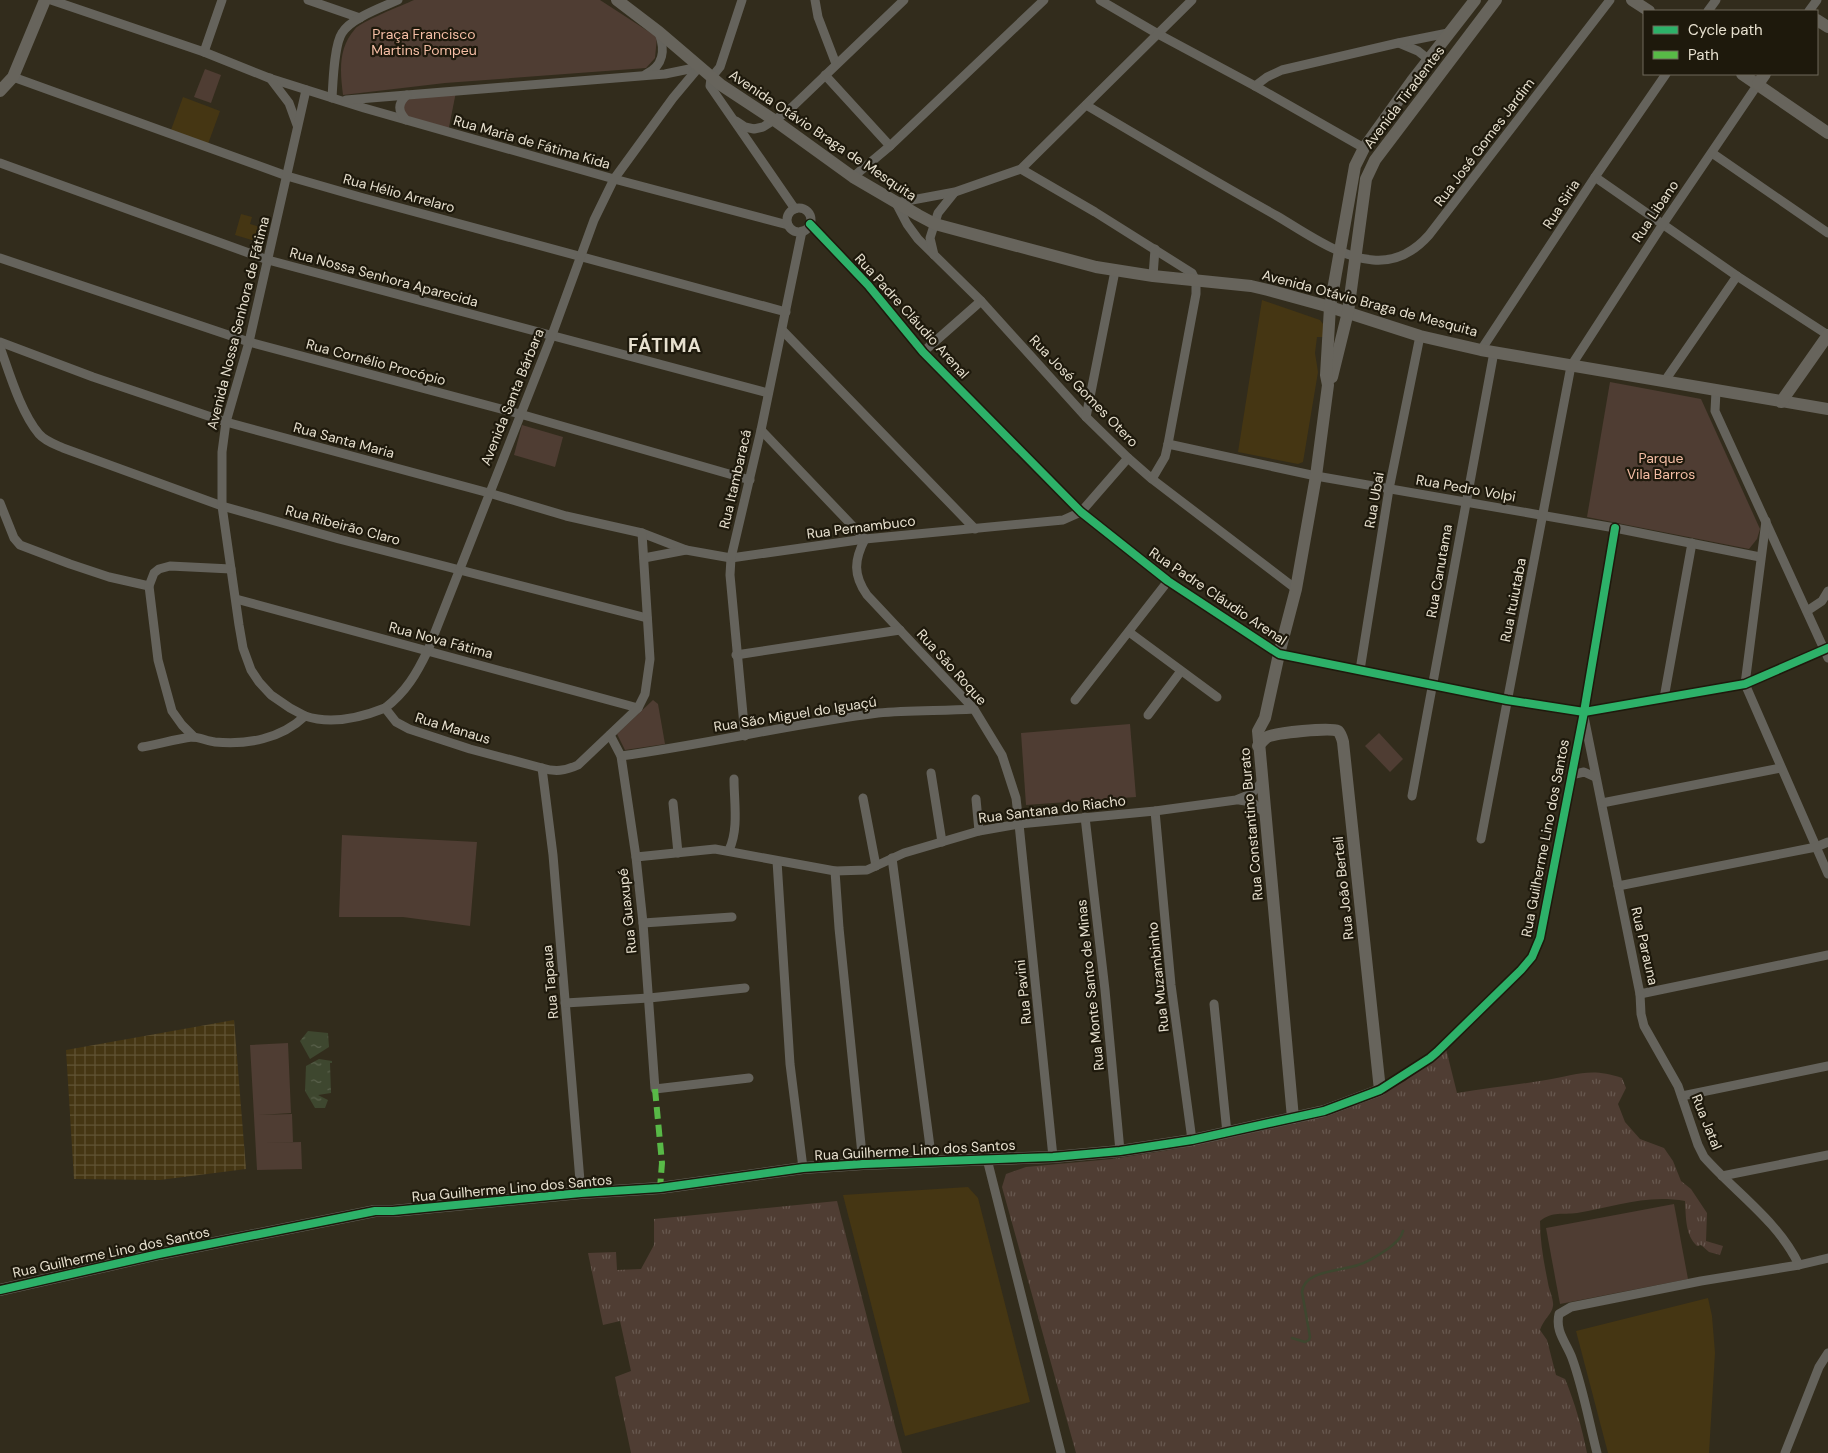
<svg xmlns="http://www.w3.org/2000/svg" width="1828" height="1453" font-family="'DM Sans',sans-serif">
  <defs>
    <pattern id="industrial-grid" width="8" height="8" patternUnits="userSpaceOnUse" patternTransform="scale(1.25)"><rect width="8" height="8" fill="#453613"/><path d="M0 4h8M4 0v8" fill="none" stroke="#605334"/></pattern>
    <pattern id="grass-tufts" width="24" height="20" patternUnits="userSpaceOnUse" patternTransform="scale(1.25)"><rect width="24" height="20" fill="#4f3d33"/><path d="M3 7l-1-3M5 7V3M7 7l1-3M15 17l-1-3M17 17v-4M19 17l1-3" fill="none" stroke="#685950"/></pattern>
    <pattern id="water-ripples" width="26" height="14" patternUnits="userSpaceOnUse" patternTransform="scale(1.25)"><rect width="26" height="14" fill="#3e472f"/><path d="M2 4q2-2 4 0t4 0M15 11q2-2 4 0t4 0" fill="none" stroke="#5a614c"/></pattern>
  </defs>
  <rect width="100%" height="100%" fill="#322c1c"/>
  <g fill="#453613">
    <polygon points="183,97 220,111 208,144 171,130"/>
    <polygon points="241,214 252,217 250,224 263,228 259,242 235,235"/>
    <polygon points="1262,300 1320,320 1323,324 1323,337 1317,337 1315,353 1318,372 1303,462 1298,464 1238,452"/>
    <polygon points="968,1187 978,1198 1030,1402 905,1436 843,1195"/>
    <polygon points="1708,1298 1712,1316 1715,1353 1709,1453 1608,1453 1576,1331"/>
  </g>
  <polygon fill="url(#industrial-grid)" points="234,1020 246,1169 160,1180 74,1179 66,1050"/>
  <g fill="url(#grass-tufts)">
    <path d="M1446,1049L1457,1093C1487,1088 1516,1085 1546,1080C1577,1075 1590,1067 1622,1078L1626,1088L1618,1104L1625,1122L1640,1139L1664,1148L1673,1161L1681,1181L1691,1189L1707,1213L1706,1241L1723,1246L1720,1255L1709,1252L1701,1245L1697,1246C1685,1235 1686,1216 1685,1201C1646,1194 1614,1207 1577,1213C1562,1215 1553,1211 1540,1221C1540,1242 1544,1263 1548,1283C1549,1290 1554,1300 1553,1306C1552,1314 1543,1320 1540,1330L1547,1340L1556,1375L1565,1379C1575,1403 1582,1428 1587,1453H1076L1002,1187L1006,1174L1026,1167L1112,1159L1175,1149L1302,1122L1365,1102L1405,1081Z"/>
    <polygon points="837,1201 902,1453 631,1453 615,1377 631,1371 620,1321 603,1325 588,1253 616,1252 617,1270 641,1269 654,1245 654,1219"/>
  </g>
  <g fill="#4f3d33">
    <path d="M414,0H600L657,37L655,58L646,68L445,83L343,95C340,71 338,48 355,29C360,22 403,5 414,0Z"/>
    <polygon points="205,69 221,75 211,103 194,97"/>
    <polygon points="456,92 448,132 402,114 401,105 408,97"/>
    <polygon points="1610,382 1701,399 1760,529 1757,539 1749,549 1587,517"/>
    <polygon points="522,425 563,437 555,467 514,455"/>
    <polygon points="653,700 658,704 665,744 625,750 617,734"/>
    <polygon points="1130,724 1136,797 1026,805 1021,733"/>
    <polygon points="1379,733 1403,759 1390,772 1365,746"/>
    <polygon points="342,835 477,842 470,926 403,917 339,917"/>
    <polygon points="288,1043 291,1113 259,1115 292,1114 293,1142 263,1143 301,1142 302,1169 257,1170 250,1045"/>
    <polygon points="1674,1204 1688,1279 1560,1304 1546,1228"/>
  </g>
  <g fill="url(#water-ripples)">
    <polygon points="308,1031 328,1033 329,1047 310,1059 300,1041"/>
    <polygon points="319,1059 332,1061 332,1063 330,1063 331,1093 318,1095 328,1100 325,1108 315,1108 305,1091 306,1066"/>
  </g>
  <g fill="none" stroke-linecap="round" stroke-linejoin="round">
    <path stroke="#3e472f" stroke-width="2.5" d="M1292,1338L1305,1342L1309,1340L1310,1337L1302,1292C1304,1270 1342,1271 1358,1265C1369,1262 1379,1255 1389,1248C1395,1243 1401,1239 1403,1231"/>
    <g stroke="#65635c" stroke-width="9">
      <polyline points="51,0 204,52 269,78 364,108 614,179 788,225"/>
      <polyline points="308,0 360,18"/>
      <polyline points="742,0 720,67 711,78 710,86 795,209"/>
      <polyline points="815,0 818,17 836,64"/>
      <polyline points="1100,0 1158,34 1255,86 1364,148"/>
      <polyline points="1192,0 1021,169 955,192 896,203 907,224 918,239 981,301 1086,417 1128,458 1152,479 1296,589"/>
      <polyline points="1708,11 1716,0"/>
      <polyline points="1809,11 1817,0"/>
      <polyline points="1399,43 1418,51 1428,59"/>
      <polyline points="204,52 222,0"/>
      <path d="M646,74C664,66 665,49 659,33"/>
      <polyline points="825,75 890,146"/>
      <polyline points="13,77 287,176 360,197 786,312"/>
      <polyline points="270,78 289,103 297,125"/>
      <polyline points="1255,86 1267,77 1282,70 1398,43 1448,33"/>
      <path d="M332,98C333,82 334,45 342,33C351,18 383,7 398,0"/>
      <polyline points="346,100 665,74 699,67"/>
      <path d="M1086,105C1150,143 1213,180 1277,216C1306,233 1338,257 1373,260C1396,262 1414,252 1429,235L1610,0"/>
      <path d="M406,120C398,111 397,104 407,95"/>
      <polyline points="736,121 745,127 754,129 763,127 787,112 904,0"/>
      <polyline points="1712,153 1828,233"/>
      <polyline points="0,163 268,260 768,393"/>
      <polyline points="1021,169 1095,212 1184,268 1192,273 1196,281 1196,294 1168,444 1165,457 1152,479"/>
      <polyline points="853,177 890,146 1044,0"/>
      <polyline points="1595,177 1737,276 1828,335"/>
      <circle cx="799" cy="220" r="12"/>
      <polyline points="810,224 868,285 923,352 1081,512 1168,581 1279,654 1507,700 1584,712 1745,684 1828,648"/>
      <polyline points="934,255 930,238 938,213 954,193"/>
      <polyline points="0,258 249,342 520,414 750,480"/>
      <polyline points="1153,276 1155,249"/>
      <polyline points="782,330 975,529"/>
      <polyline points="0,342 93,377 226,422 489,493 566,516 642,533 686,550"/>
      <path d="M0,347C9,372 21,413 39,434C45,441 54,444 63,448L222,506L339,539L647,618"/>
      <polyline points="1481,350 1595,177 1666,74"/>
      <polyline points="923,352 981,301"/>
      <polyline points="1664,382 1737,276"/>
      <polyline points="1716,391 1715,411 1828,658"/>
      <polyline points="1086,417 1115,271"/>
      <polyline points="761,430 865,539"/>
      <polyline points="1168,444 1316,476 1615,528 1760,557"/>
      <polyline points="0,503 14,538 20,545 70,564 109,577 149,586"/>
      <polyline points="1766,521 1745,684 1828,874"/>
      <path d="M865,539C854,560 853,575 867,595L974,709L1002,755L1016,798L1019,824L1053,1157"/>
      <polyline points="644,558 686,550 731,558 865,539 1063,520 1081,512 1128,458"/>
      <polyline points="236,599 638,708"/>
      <polyline points="1807,611 1822,601 1828,591"/>
      <polyline points="1129,632 1217,697"/>
      <polyline points="736,655 900,630"/>
      <polyline points="1360,670 1389,489 1420,336"/>
      <polyline points="1664,698 1692,543"/>
      <polyline points="1075,700 1168,581"/>
      <path d="M385,708C406,692 417,673 428,650L552,335L594,220L614,179L673,98L699,67"/>
      <polyline points="1148,715 1181,671"/>
      <polyline points="305,716 290,708 271,695 259,682 251,670 243,648 239,625 222,506 222,452 226,422 249,342 306,90"/>
      <polyline points="1584,717 1640,994 1828,955"/>
      <polyline points="610,735 621,756 636,857 643,923 655,1089 749,1078"/>
      <polyline points="745,736 730,575 731,558 761,430 802,231"/>
      <polyline points="194,737 182,725 172,711 158,660 149,586 154,573 159,569 170,566 231,569"/>
      <path d="M142,747C159,744 176,739 192,737C199,737 207,741 215,742C247,745 281,739 305,716C332,725 360,718 385,708L396,722L409,729L470,749L542,768C555,772 565,771 578,765L638,708L645,694L650,659L642,533"/>
      <path d="M621,756C707,744 792,724 878,713C910,710 942,711 974,709"/>
      <polyline points="542,768 553,855 581,1193"/>
      <polyline points="931,773 942,842"/>
      <polyline points="1571,775 1584,772 1595,777"/>
      <polyline points="1412,796 1494,352"/>
      <polyline points="863,798 876,866"/>
      <polyline points="976,799 979,831"/>
      <polyline points="1239,800 1252,802 1265,813"/>
      <polyline points="673,803 678,853"/>
      <polyline points="1602,803 1781,768"/>
      <polyline points="1155,811 1171,985 1192,1140"/>
      <polyline points="1085,817 1105,990 1120,1151"/>
      <polyline points="1481,839 1571,366 1663,224 1758,84"/>
      <path d="M729,850C739,829 734,802 734,779"/>
      <polyline points="636,857 715,849 835,871 867,870 904,853 979,831 1019,824 1155,811 1236,800 1251,794 1262,782"/>
      <polyline points="892,858 932,1162"/>
      <polyline points="777,861 790,1064 803,1168"/>
      <polyline points="835,871 839,928 863,1164"/>
      <polyline points="1618,886 1816,847 1828,842"/>
      <polyline points="643,923 732,917"/>
      <path d="M1640,994L1641,1014L1644,1026L1678,1086L1698,1145L1704,1157C1736,1193 1778,1221 1799,1265"/>
      <polyline points="565,1003 649,998 745,988"/>
      <polyline points="1214,1004 1227,1133"/>
      <polyline points="1380,1090 1430,1058 1437,1052 1521,970 1532,957 1540,938 1584,712 1615,528"/>
      <polyline points="1682,1096 1828,1066"/>
      <polyline points="987,1159 1061,1453"/>
      <polyline points="1722,1176 1828,1155"/>
      <path d="M1597,1453C1589,1422 1583,1388 1572,1358C1566,1342 1555,1332 1559,1314L1571,1307L1701,1281L1799,1265L1828,1258"/>
      <polyline points="1785,1453 1819,1367 1828,1353"/>
    </g>
    <g stroke="#67645c" stroke-width="12">
      <polyline points="617,0 659,32 721,85 774,120 853,177 918,215 935,224 1096,267 1153,276 1251,286 1268,290 1330,307 1420,336 1481,350 1828,409"/>
      <polyline points="1632,0 1649,11"/>
      <polyline points="1817,20 1828,27"/>
      <polyline points="1742,74 1828,133"/>
      <polyline points="1758,84 1765,74"/>
      <polyline points="0,91 13,77 45,0"/>
      <polyline points="1332,377 1348,312 1366,179 1375,160 1496,0"/>
      <polyline points="1781,402 1828,335"/>
      <polyline points="1293,1118 1258,731 1265,718 1279,654 1296,589 1316,476 1328,385 1326,375 1330,307 1355,166 1364,148 1412,81 1475,0"/>
      <path d="M0,1290L159,1254L375,1211H393L581,1193L660,1188L803,1168L863,1164L1053,1157L1120,1151L1192,1140L1324,1111L1380,1090L1343,742C1342,738 1341,734 1338,731C1330,727 1275,733 1267,737C1264,739 1261,743 1258,746"/>
    </g>
    <polyline stroke="#58b947" stroke-width="6" stroke-dasharray="12 6" stroke-linecap="butt" points="655,1089 662,1163 660,1188"/>
    <defs>
      <g id="cycleway">
        <polyline points="810,224 868,285 923,352 1081,512 1168,581 1279,654 1507,700 1584,712 1745,684 1828,648"/>
        <polyline points="0,1290 159,1254 375,1211 393,1211 581,1193 660,1188 803,1168 863,1164 1053,1157 1120,1151 1192,1140 1324,1111 1380,1090 1430,1058 1437,1052 1521,970 1532,957 1540,938 1584,712 1615,528"/>
      </g>
    </defs>
    <use href="#cycleway" stroke="#1e190c" stroke-width="11"/>
    <use href="#cycleway" stroke="#2db169" stroke-width="8"/>
  </g>
  <g text-anchor="middle" stroke-width="4.5" stroke-linejoin="round" paint-order="stroke">
    <g font-size="14" fill="#f5bea5" stroke="#1e190c">
      <text x="424" y="39">Praça Francisco<tspan x="424" dy="16">Martins Pompeu</tspan></text>
      <text x="1661" y="463">Parque<tspan x="1661" dy="16">Vila Barros</tspan></text>
    </g>
    <g font-size="14" fill="#e7e0cf" stroke="#1e190c">
      <text transform="translate(1404 97) rotate(-53)" y="5">Avenida Tiradentes</text>
      <text transform="translate(823 135) rotate(34)" y="5">Avenida Otávio Braga de Mesquita</text>
      <text transform="translate(532 142) rotate(16)" y="5">Rua Maria de Fátima Kida</text>
      <text transform="translate(1484 142) rotate(-53)" y="5">Rua José Gomes Jardim</text>
      <text transform="translate(399 193) rotate(15)" y="5">Rua Hélio Arrelaro</text>
      <text transform="translate(1561 204) rotate(-57)" y="5">Rua Siria</text>
      <text transform="translate(1655 211) rotate(-56)" y="5">Rua Libano</text>
      <text transform="translate(384 277) rotate(15)" y="5">Rua Nossa Senhora Aparecida</text>
      <text transform="translate(1370 303) rotate(15)" y="5">Avenida Otávio Braga de Mesquita</text>
      <text transform="translate(912 316) rotate(48)" y="5">Rua Padre Cláudio Arenal</text>
      <text transform="translate(238 323) rotate(-76)" y="5">Avenida Nossa Senhora de Fátima</text>
      <text transform="translate(376 362) rotate(15)" y="5">Rua Cornélio Procópio</text>
      <text transform="translate(1084 391) rotate(46)" y="5">Rua José Gomes Otero</text>
      <text transform="translate(512 397) rotate(-68)" y="5">Avenida Santa Bárbara</text>
      <text transform="translate(344 440) rotate(15)" y="5">Rua Santa Maria</text>
      <text transform="translate(735 479) rotate(-77)" y="5">Rua Itambaracá</text>
      <text transform="translate(1466 488) rotate(10)" y="5">Rua Pedro Volpi</text>
      <text transform="translate(1374 500) rotate(-80)" y="5">Rua Ubai</text>
      <text transform="translate(343 525) rotate(15)" y="5">Rua Ribeirão Claro</text>
      <text transform="translate(861 527) rotate(-7)" y="5">Rua Pernambuco</text>
      <text transform="translate(1439 571) rotate(-80)" y="5">Rua Canutama</text>
      <text transform="translate(1218 596) rotate(34)" y="5">Rua Padre Cláudio Arenal</text>
      <text transform="translate(1513 600) rotate(-79)" y="5">Rua Ituiutaba</text>
      <text transform="translate(441 640) rotate(15)" y="5">Rua Nova Fátima</text>
      <text transform="translate(952 667) rotate(48)" y="5">Rua São Roque</text>
      <text transform="translate(795 714) rotate(-9)" y="5">Rua São Miguel do Iguaçú</text>
      <text transform="translate(453 728) rotate(17)" y="5">Rua Manaus</text>
      <text transform="translate(1052 809) rotate(-7)" y="5">Rua Santana do Riacho</text>
      <text transform="translate(1251 824) rotate(-95)" y="5">Rua Constantino Burato</text>
      <text transform="translate(1545 838) rotate(-79)" y="5">Rua Guilherme Lino dos Santos</text>
      <text transform="translate(1343 888) rotate(-96)" y="5">Rua João Berteli</text>
      <text transform="translate(627 911) rotate(-96)" y="5">Rua Guaxupé</text>
      <text transform="translate(1645 946) rotate(77)" y="5">Rua Parauna</text>
      <text transform="translate(1158 977) rotate(-96)" y="5">Rua Muzambinho</text>
      <text transform="translate(550 982) rotate(-95)" y="5">Rua Tapaua</text>
      <text transform="translate(1090 985) rotate(-96)" y="5">Rua Monte Santo de Minas</text>
      <text transform="translate(1023 992) rotate(-96)" y="5">Rua Pavini</text>
      <text transform="translate(1707 1122) rotate(68)" y="5">Rua Jatal</text>
      <text transform="translate(915 1150) rotate(-3)" y="5">Rua Guilherme Lino dos Santos</text>
      <text transform="translate(512 1188) rotate(-5)" y="5">Rua Guilherme Lino dos Santos</text>
      <text transform="translate(111 1252) rotate(-12)" y="5">Rua Guilherme Lino dos Santos</text>
    </g>
    <g font-size="19" font-weight="bold" letter-spacing="1" fill="#e7e0cf" stroke="#1e190c">
      <text x="665" y="352">FÁTIMA</text>
    </g>
  </g>
  <rect x="1643" y="10" width="175" height="65" fill="#1e190c" stroke="#6e695a"/>
  <rect x="1653" y="26" width="25" height="8" fill="#2db169" stroke="#6e695a"/>
  <text x="1688" y="35" font-size="15" fill="#e7e0cf">Cycle path</text>
  <rect x="1653" y="51" width="25" height="8" fill="#58b947" stroke="#6e695a"/>
  <text x="1688" y="60" font-size="15" fill="#e7e0cf">Path</text>
</svg>
